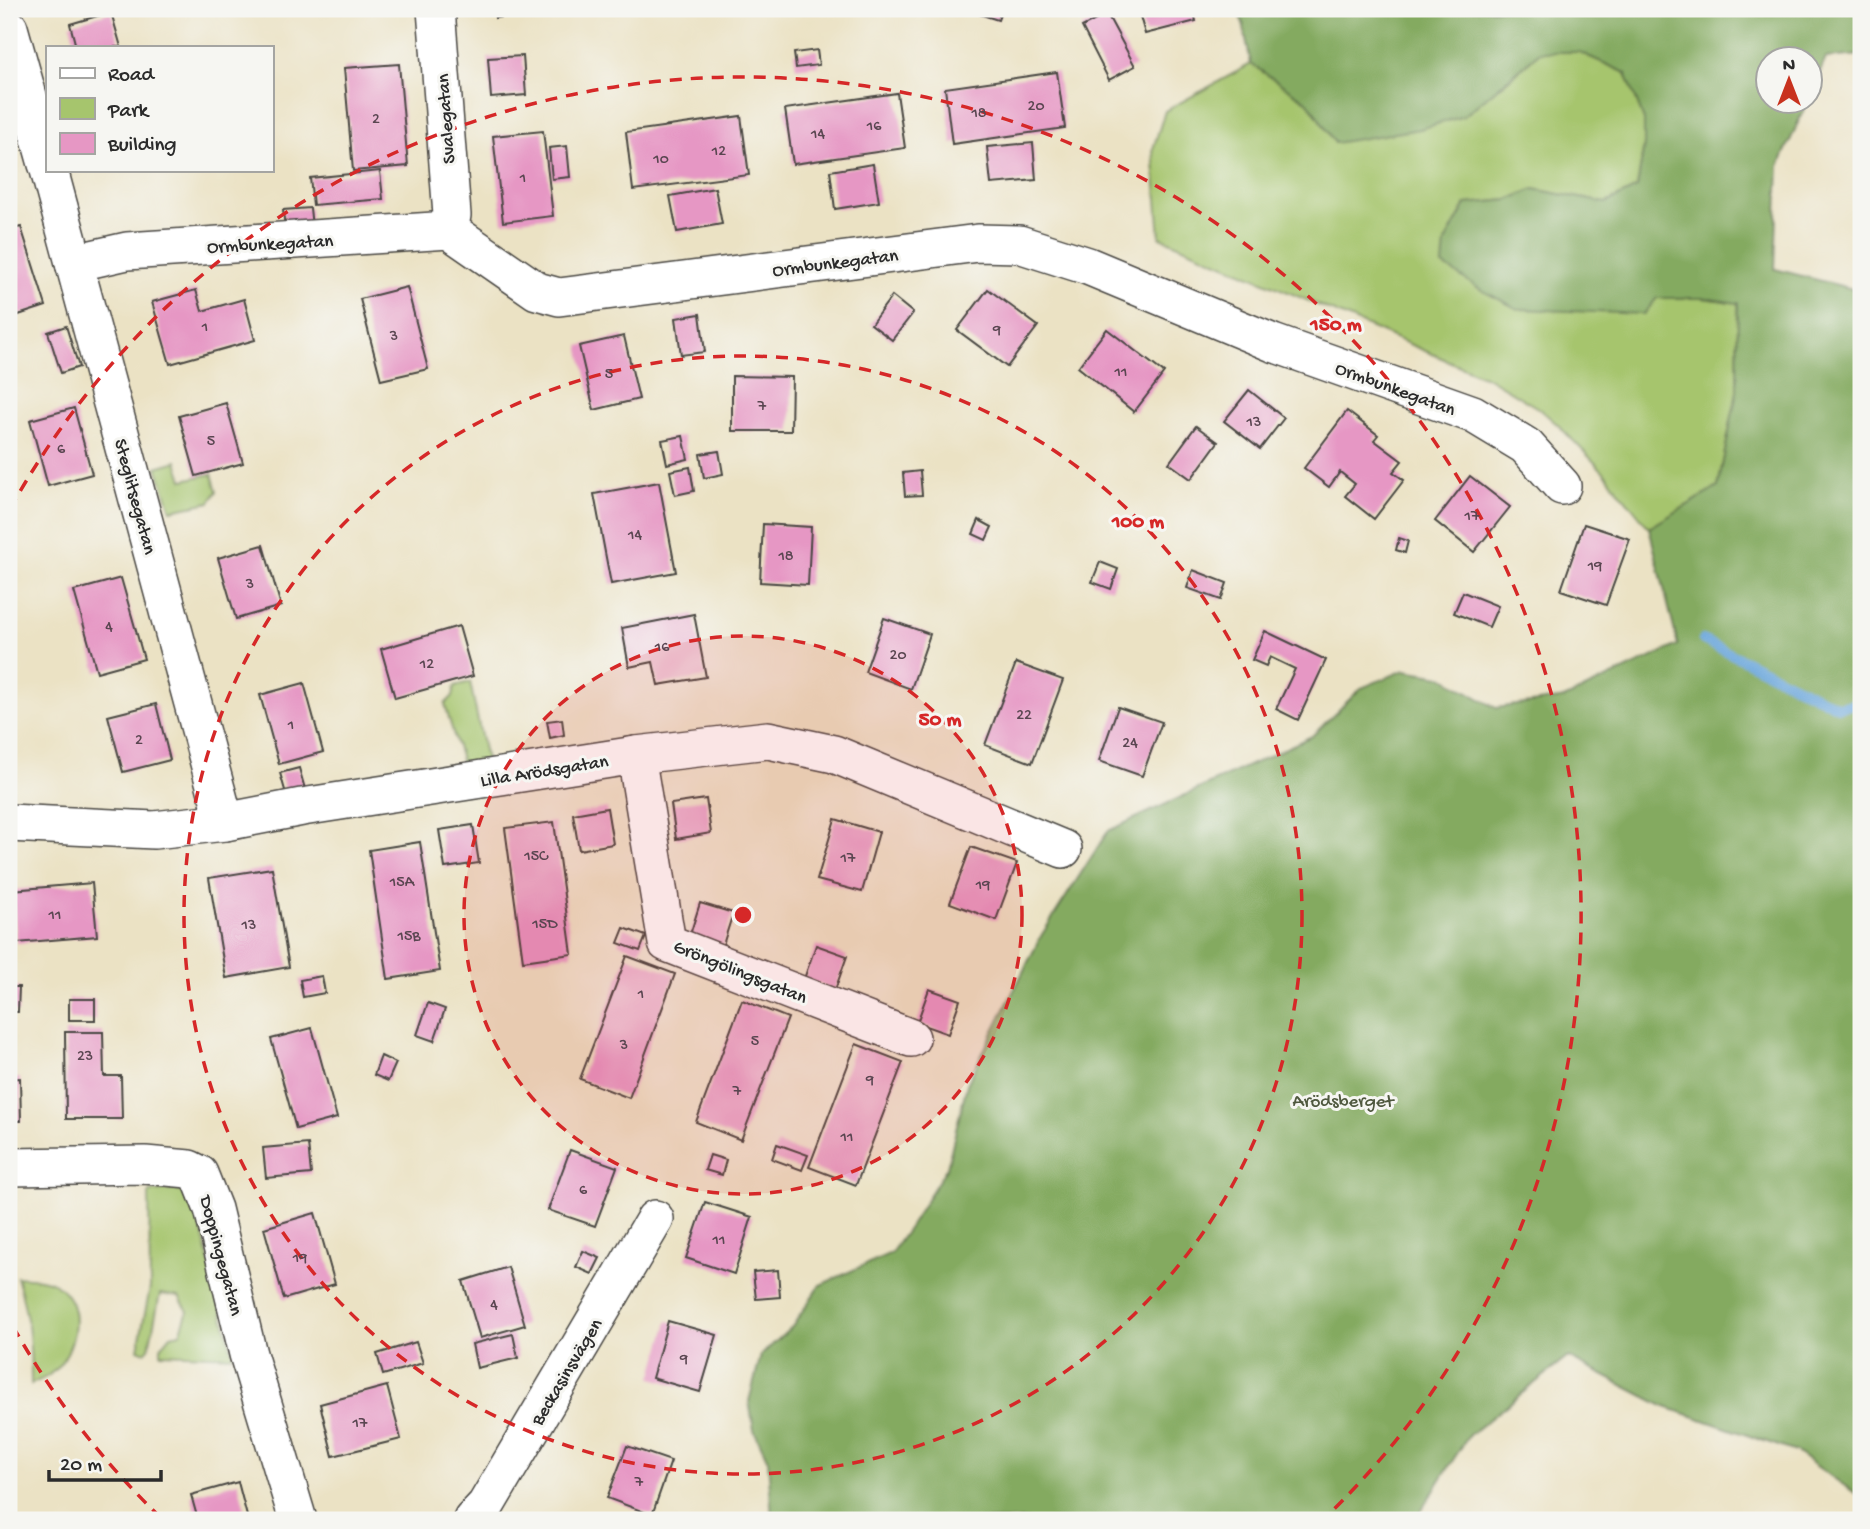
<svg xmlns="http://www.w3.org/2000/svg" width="1870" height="1529" font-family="'Gochi Hand',sans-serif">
  <rect width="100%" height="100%" fill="#f6f6f2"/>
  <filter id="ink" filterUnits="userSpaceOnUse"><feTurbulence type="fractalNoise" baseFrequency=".0143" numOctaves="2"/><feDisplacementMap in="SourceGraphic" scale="14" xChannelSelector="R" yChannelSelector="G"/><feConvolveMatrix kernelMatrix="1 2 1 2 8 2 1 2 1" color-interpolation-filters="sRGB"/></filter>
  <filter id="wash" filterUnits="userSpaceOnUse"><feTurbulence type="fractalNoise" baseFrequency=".00686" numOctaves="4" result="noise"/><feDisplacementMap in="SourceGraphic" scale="28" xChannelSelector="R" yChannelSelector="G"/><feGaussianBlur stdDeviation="1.57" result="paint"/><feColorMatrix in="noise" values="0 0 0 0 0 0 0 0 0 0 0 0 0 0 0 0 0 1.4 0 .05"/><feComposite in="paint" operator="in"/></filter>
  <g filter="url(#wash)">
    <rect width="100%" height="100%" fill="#ebe2c4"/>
    <g fill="#a6c56d" stroke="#68784c" stroke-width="2">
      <polygon points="1540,52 1579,52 1626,73 1644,120 1644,145 1637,188 1606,203 1534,189 1508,200 1467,204 1443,264 1483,291 1518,309 1657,298 1703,298 1738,303 1737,391 1718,487 1649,528 1603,471 1558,425 1541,410 1488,378 1160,237 1153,149 1165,111 1251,64 1308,102 1335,143 1500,87"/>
      <polygon points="177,461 183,480 212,474 217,491 210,502 171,510 157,467"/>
      <polygon points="470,682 486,760 462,764 445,704 453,696 455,686"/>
      <path d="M174,1190C189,1193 191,1199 197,1212L233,1356L161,1353V1347L171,1335L180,1333L188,1311L179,1297L160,1294L149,1348L145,1352L138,1349L150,1288L149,1192Z"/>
      <path d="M17,1277C31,1279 43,1277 55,1284C89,1305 75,1358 46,1377C41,1380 35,1382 31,1384C31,1343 29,1317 17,1277Z"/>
    </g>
    <polygon fill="#84aa60" stroke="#586a46" stroke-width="2" points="1237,9 1861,9 1861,55 1826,58 1811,93 1811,60 1769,60 1769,102 1807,102 1779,166 1775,269 1861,291 1861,1497 1796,1452 1663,1406 1568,1357 1469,1435 1415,1520 772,1520 768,1460 754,1430 749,1401 761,1355 792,1327 820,1285 891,1253 910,1226 947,1167 967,1084 1041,936 1108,831 1312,736 1361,688 1405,670 1441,676 1496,708 1566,698 1678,645 1649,528 1718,487 1737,391 1738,303 1703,298 1657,298 1644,314 1518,309 1483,291 1443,265 1445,242 1466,204 1508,200 1534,189 1606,203 1637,188 1644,145 1644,120 1626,73 1579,52 1540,52 1464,116 1420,129 1335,143 1308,102 1251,64 1243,23"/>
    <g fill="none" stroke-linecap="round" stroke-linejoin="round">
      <polyline stroke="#6ca7dc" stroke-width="10" points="1703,640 1838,707 1861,703"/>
    </g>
    <g id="blocks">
      <g fill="#e697c4">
        <polygon points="494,9 542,9 543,10 495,18"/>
        <polygon points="974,9 1002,9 998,20 973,12"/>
        <polygon points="1138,9 1193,9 1196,21 1145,34"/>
        <polygon points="111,12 121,47 76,47 70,24"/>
        <polygon points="1107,14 1135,66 1109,80 1082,27"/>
        <polygon points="817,50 819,65 796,68 794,53"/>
        <polygon points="523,56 526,95 491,98 488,58"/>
        <polygon points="399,64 408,166 353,171 344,68"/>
        <polygon points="1057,72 1065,128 952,144 945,88"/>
        <polygon points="897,93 905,148 793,164 785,109"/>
        <polygon points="741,116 749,175 633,190 626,132"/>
        <polygon points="543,131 553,216 503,222 493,136"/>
        <polygon points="1033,143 1036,180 991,184 987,147"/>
        <polygon points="567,146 570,177 552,179 549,148"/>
        <polygon points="873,164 879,202 835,209 830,171"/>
        <polygon points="380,171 383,199 313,205 310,178"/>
        <polygon points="715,188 722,224 677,232 670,196"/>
        <polygon points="310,208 312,227 285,229 283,210"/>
        <polygon points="21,227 46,306 9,318 9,230"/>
        <polygon points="407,287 428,369 381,380 360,299"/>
        <polygon points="988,289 1038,326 1007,367 957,330"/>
        <polygon points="196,290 202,311 244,299 255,340 170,364 152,302"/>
        <polygon points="892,296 913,313 892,340 871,324"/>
        <polygon points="700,314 705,352 681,355 676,318"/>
        <polygon points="66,326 79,367 61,373 48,332"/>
        <polygon points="1107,329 1164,373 1134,412 1078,367"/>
        <polygon points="624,336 639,399 594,410 579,346"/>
        <polygon points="732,376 792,377 791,431 732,431"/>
        <polygon points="1249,390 1284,418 1260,449 1224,421"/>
        <polygon points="226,403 243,463 196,476 179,416"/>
        <polygon points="74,408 92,474 48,486 30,420"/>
        <polygon points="1347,411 1378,435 1374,440 1402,461 1393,472 1404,480 1374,519 1345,496 1355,484 1340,472 1329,487 1304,468"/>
        <polygon points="1196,426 1218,442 1191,479 1169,463"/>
        <polygon points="683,436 688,459 667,464 662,440"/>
        <polygon points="719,451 723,474 704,478 700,454"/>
        <polygon points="690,467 694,491 675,495 670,471"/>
        <polygon points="920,471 922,495 905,496 903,473"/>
        <polygon points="1470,476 1510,507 1474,552 1435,521"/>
        <polygon points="659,482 676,572 611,584 594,494"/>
        <polygon points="979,520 992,527 986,540 973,534"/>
        <polygon points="763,524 811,527 808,585 760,582"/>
        <polygon points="1584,524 1630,539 1606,605 1561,590"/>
        <polygon points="1399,538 1408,541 1405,553 1396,550"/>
        <polygon points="263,545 281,606 236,619 218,558"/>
        <polygon points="1100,562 1118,569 1111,589 1092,582"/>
        <polygon points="1193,570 1227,583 1221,600 1187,588"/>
        <polygon points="121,578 144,659 97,672 74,591"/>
        <polygon points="1463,592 1498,606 1489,627 1454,613"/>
        <polygon points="694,614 706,677 658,685 653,662 629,667 622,628"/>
        <polygon points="884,618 930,634 911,689 865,672"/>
        <polygon points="459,626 473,676 395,698 381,649"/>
        <polygon points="1265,631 1326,660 1298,720 1276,709 1295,669 1270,657 1266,666 1252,660"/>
        <polygon points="1016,663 1063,680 1032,763 985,745"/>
        <polygon points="304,683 323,752 279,764 260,695"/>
        <polygon points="156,704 170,760 123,772 108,716"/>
        <polygon points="1118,707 1162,722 1142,776 1099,761"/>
        <polygon points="562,719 564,735 550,738 547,721"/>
        <polygon points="299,768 307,796 288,801 280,773"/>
        <polygon points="706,799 711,833 676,839 671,804"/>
        <polygon points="607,808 613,844 579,850 573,814"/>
        <polygon points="835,819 879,832 862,892 817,880"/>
        <polygon points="554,822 572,954 523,961 505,828"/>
        <polygon points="473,825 479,863 445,868 439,830"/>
        <polygon points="420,842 440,971 388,979 369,850"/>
        <polygon points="971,847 1017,863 996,920 950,903"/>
        <polygon points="272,868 289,967 226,978 209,878"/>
        <polygon points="92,883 97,936 17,943 12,890"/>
        <polygon points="700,903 733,913 722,948 689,938"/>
        <polygon points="624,928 646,936 640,951 618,943"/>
        <polygon points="816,945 847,956 835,990 804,979"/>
        <polygon points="627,956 675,974 629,1098 580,1079"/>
        <polygon points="322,976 325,993 303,997 300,980"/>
        <polygon points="9,987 19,987 18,1012 9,1012"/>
        <polygon points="929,989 960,1000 948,1034 917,1023"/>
        <rect x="69" y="999" width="26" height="21"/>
        <polygon points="742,1000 788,1018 741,1140 696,1122"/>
        <polygon points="428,1003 445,1009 434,1041 417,1035"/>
        <polygon points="312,1028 337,1118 296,1129 271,1039"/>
        <polygon points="65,1032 103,1032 104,1076 121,1076 122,1119 66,1119"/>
        <polygon points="856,1044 903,1062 856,1185 809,1167"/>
        <polygon points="381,1056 396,1063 388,1081 374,1075"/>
        <polygon points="20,1078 21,1121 9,1121 9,1079"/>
        <polygon points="308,1144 311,1174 266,1178 263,1148"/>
        <polygon points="777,1144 808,1155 802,1170 772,1159"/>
        <polygon points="570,1150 617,1167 595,1226 548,1210"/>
        <polygon points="710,1155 726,1160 722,1175 705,1170"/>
        <polygon points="705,1202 752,1217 734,1274 686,1258"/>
        <polygon points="315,1213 335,1284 284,1299 264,1228"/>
        <polygon points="583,1251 600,1258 592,1274 576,1267"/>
        <polygon points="508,1267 525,1325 480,1338 463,1281"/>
        <polygon points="778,1270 780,1297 756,1299 753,1272"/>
        <polygon points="668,1321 717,1335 700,1392 652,1378"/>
        <polygon points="513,1334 518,1358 477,1368 472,1344"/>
        <polygon points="416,1342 423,1363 383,1375 377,1354"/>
        <polygon points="387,1386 401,1439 333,1456 320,1404"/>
        <polygon points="627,1446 671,1461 652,1515 607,1498"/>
        <polygon points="238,1482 248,1520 198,1520 191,1495"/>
      </g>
    </g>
  </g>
  <g filter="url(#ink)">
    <use href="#blocks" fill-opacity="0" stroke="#484642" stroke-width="2"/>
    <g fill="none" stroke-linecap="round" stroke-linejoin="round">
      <defs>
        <g id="minor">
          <polyline points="436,9 452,215 449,230"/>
          <polyline points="9,28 47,164"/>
          <polyline points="49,170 225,822"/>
          <polyline points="74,263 127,251 449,230 537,291 559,297 978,243 1019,244 1088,266 1273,343 1473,414 1526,446 1562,486"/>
          <polyline points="636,755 667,943 911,1038"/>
          <polyline points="9,823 154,830 225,822 302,807 636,755 768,740 834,754 1063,849"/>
          <polyline points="9,1167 145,1165 189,1169 199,1174 213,1209 248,1354 298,1520"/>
          <polyline points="472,1520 486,1505 655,1219"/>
        </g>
      </defs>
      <use href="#minor" stroke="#484642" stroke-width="40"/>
      <use href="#minor" stroke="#fff" stroke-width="37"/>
    </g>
  </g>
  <circle cx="743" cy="915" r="279" fill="#d62828" fill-opacity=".12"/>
  <g fill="none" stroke="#d62828" stroke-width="3.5" stroke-dasharray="12 9">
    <circle cx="743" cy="915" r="279"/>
    <circle cx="743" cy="915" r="559"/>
    <path d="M161 1518A838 838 0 0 1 10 1321M10 509A838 838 0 1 1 1325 1518"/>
  </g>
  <g text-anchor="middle" stroke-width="6" stroke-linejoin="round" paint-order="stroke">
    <g font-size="16" fill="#5a4651">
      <text x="1036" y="110">20</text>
      <text x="979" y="117">18</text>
      <text x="376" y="123">2</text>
      <text x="874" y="130">16</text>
      <text x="818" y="138">14</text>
      <text x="719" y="155">12</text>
      <text x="661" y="163">10</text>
      <text x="523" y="182">1</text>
      <text x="205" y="331">1</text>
      <text x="997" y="334">9</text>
      <text x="394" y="340">3</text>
      <text x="1121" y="376">11</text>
      <text x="609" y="378">5</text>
      <text x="762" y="410">7</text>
      <text x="1254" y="426">13</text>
      <text x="211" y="445">5</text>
      <text x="61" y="453">6</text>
      <text x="1472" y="520">17</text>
      <text x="635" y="539">14</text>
      <text x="786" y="560">18</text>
      <text x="1595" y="570">19</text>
      <text x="250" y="588">3</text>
      <text x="109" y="631">4</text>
      <text x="662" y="651">16</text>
      <text x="898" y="659">20</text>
      <text x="427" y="668">12</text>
      <text x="1024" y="719">22</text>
      <text x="291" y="729">1</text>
      <text x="139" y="744">2</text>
      <text x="1130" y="747">24</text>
      <text x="536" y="860">15C</text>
      <text x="848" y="862">17</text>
      <text x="402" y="886">15A</text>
      <text x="983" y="889">19</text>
      <text x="55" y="919">11</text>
      <text x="545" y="928">15D</text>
      <text x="249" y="929">13</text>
      <text x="409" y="940">15B</text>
      <text x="641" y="998">1</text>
      <text x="755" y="1045">5</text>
      <text x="624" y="1049">3</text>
      <text x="85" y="1060">23</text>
      <text x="870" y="1084">9</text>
      <text x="737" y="1095">7</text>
      <text x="847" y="1141">11</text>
      <text x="583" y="1194">6</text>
      <text x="719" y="1244">11</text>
      <text x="300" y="1262">19</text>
      <text x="494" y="1309">4</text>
      <text x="684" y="1363">9</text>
      <text x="360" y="1427">17</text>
      <text x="639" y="1486">7</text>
    </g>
    <g font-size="19" fill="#2b2b2b" stroke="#f6f6f2">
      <text transform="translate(444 119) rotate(-94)" y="7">Svalegatan</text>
      <text transform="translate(270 242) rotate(-3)" y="7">Ormbunkegatan</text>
      <text transform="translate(835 261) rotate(-7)" y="7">Ormbunkegatan</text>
      <text transform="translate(1396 387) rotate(20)" y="7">Ormbunkegatan</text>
      <text transform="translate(137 496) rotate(75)" y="7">Steglitsegatan</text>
      <text transform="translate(544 769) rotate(-9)" y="7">Lilla Arödsgatan</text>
      <text transform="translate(741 970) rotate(22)" y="7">Gröngölingsgatan</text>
      <text transform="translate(223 1255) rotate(75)" y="7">Doppingegatan</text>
      <text transform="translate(565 1371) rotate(-59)" y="7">Beckasinsvägen</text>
    </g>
    <g font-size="19" fill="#50593f" stroke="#f6f6f2">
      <text x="1343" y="1106">Arödsberget</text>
    </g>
  </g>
  <circle cx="743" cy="915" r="10" fill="#d62828" stroke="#f6f6f2" stroke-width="3.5"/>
  <g font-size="21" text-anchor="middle" font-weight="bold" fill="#d62828" stroke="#f6f6f2" stroke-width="6" stroke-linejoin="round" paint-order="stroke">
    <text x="1336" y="330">150 m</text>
    <text x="1138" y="527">100 m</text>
    <text x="940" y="725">50 m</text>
  </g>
  <rect width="1870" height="1529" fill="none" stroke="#f6f6f2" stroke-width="35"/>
  <rect x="46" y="46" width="228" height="126" fill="#f6f6f2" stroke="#a5a5a2" stroke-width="2"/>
  <rect x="60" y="68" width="35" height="10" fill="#ffffff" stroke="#a5a5a2" stroke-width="2"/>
  <text x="108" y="80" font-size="21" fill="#2b2b2b">Road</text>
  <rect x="60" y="98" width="35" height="21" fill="#a6c56d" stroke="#a5a5a2" stroke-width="2"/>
  <text x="108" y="116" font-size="21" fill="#2b2b2b">Park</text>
  <rect x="60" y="133" width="35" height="21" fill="#e697c4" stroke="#a5a5a2" stroke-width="2"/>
  <text x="108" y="150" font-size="21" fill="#2b2b2b">Building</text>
  <g transform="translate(1789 80)"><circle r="33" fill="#f6f6f2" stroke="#a5a5a2" stroke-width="2"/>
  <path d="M0-5L12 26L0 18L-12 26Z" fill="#c8321e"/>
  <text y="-10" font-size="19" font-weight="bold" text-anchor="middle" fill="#2b2b2b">N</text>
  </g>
  <path d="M49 1470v10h112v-10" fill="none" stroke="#2b2b2b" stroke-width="3.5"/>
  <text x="60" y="1470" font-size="21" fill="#2b2b2b" stroke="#f6f6f2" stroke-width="5" paint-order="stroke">20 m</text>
</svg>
